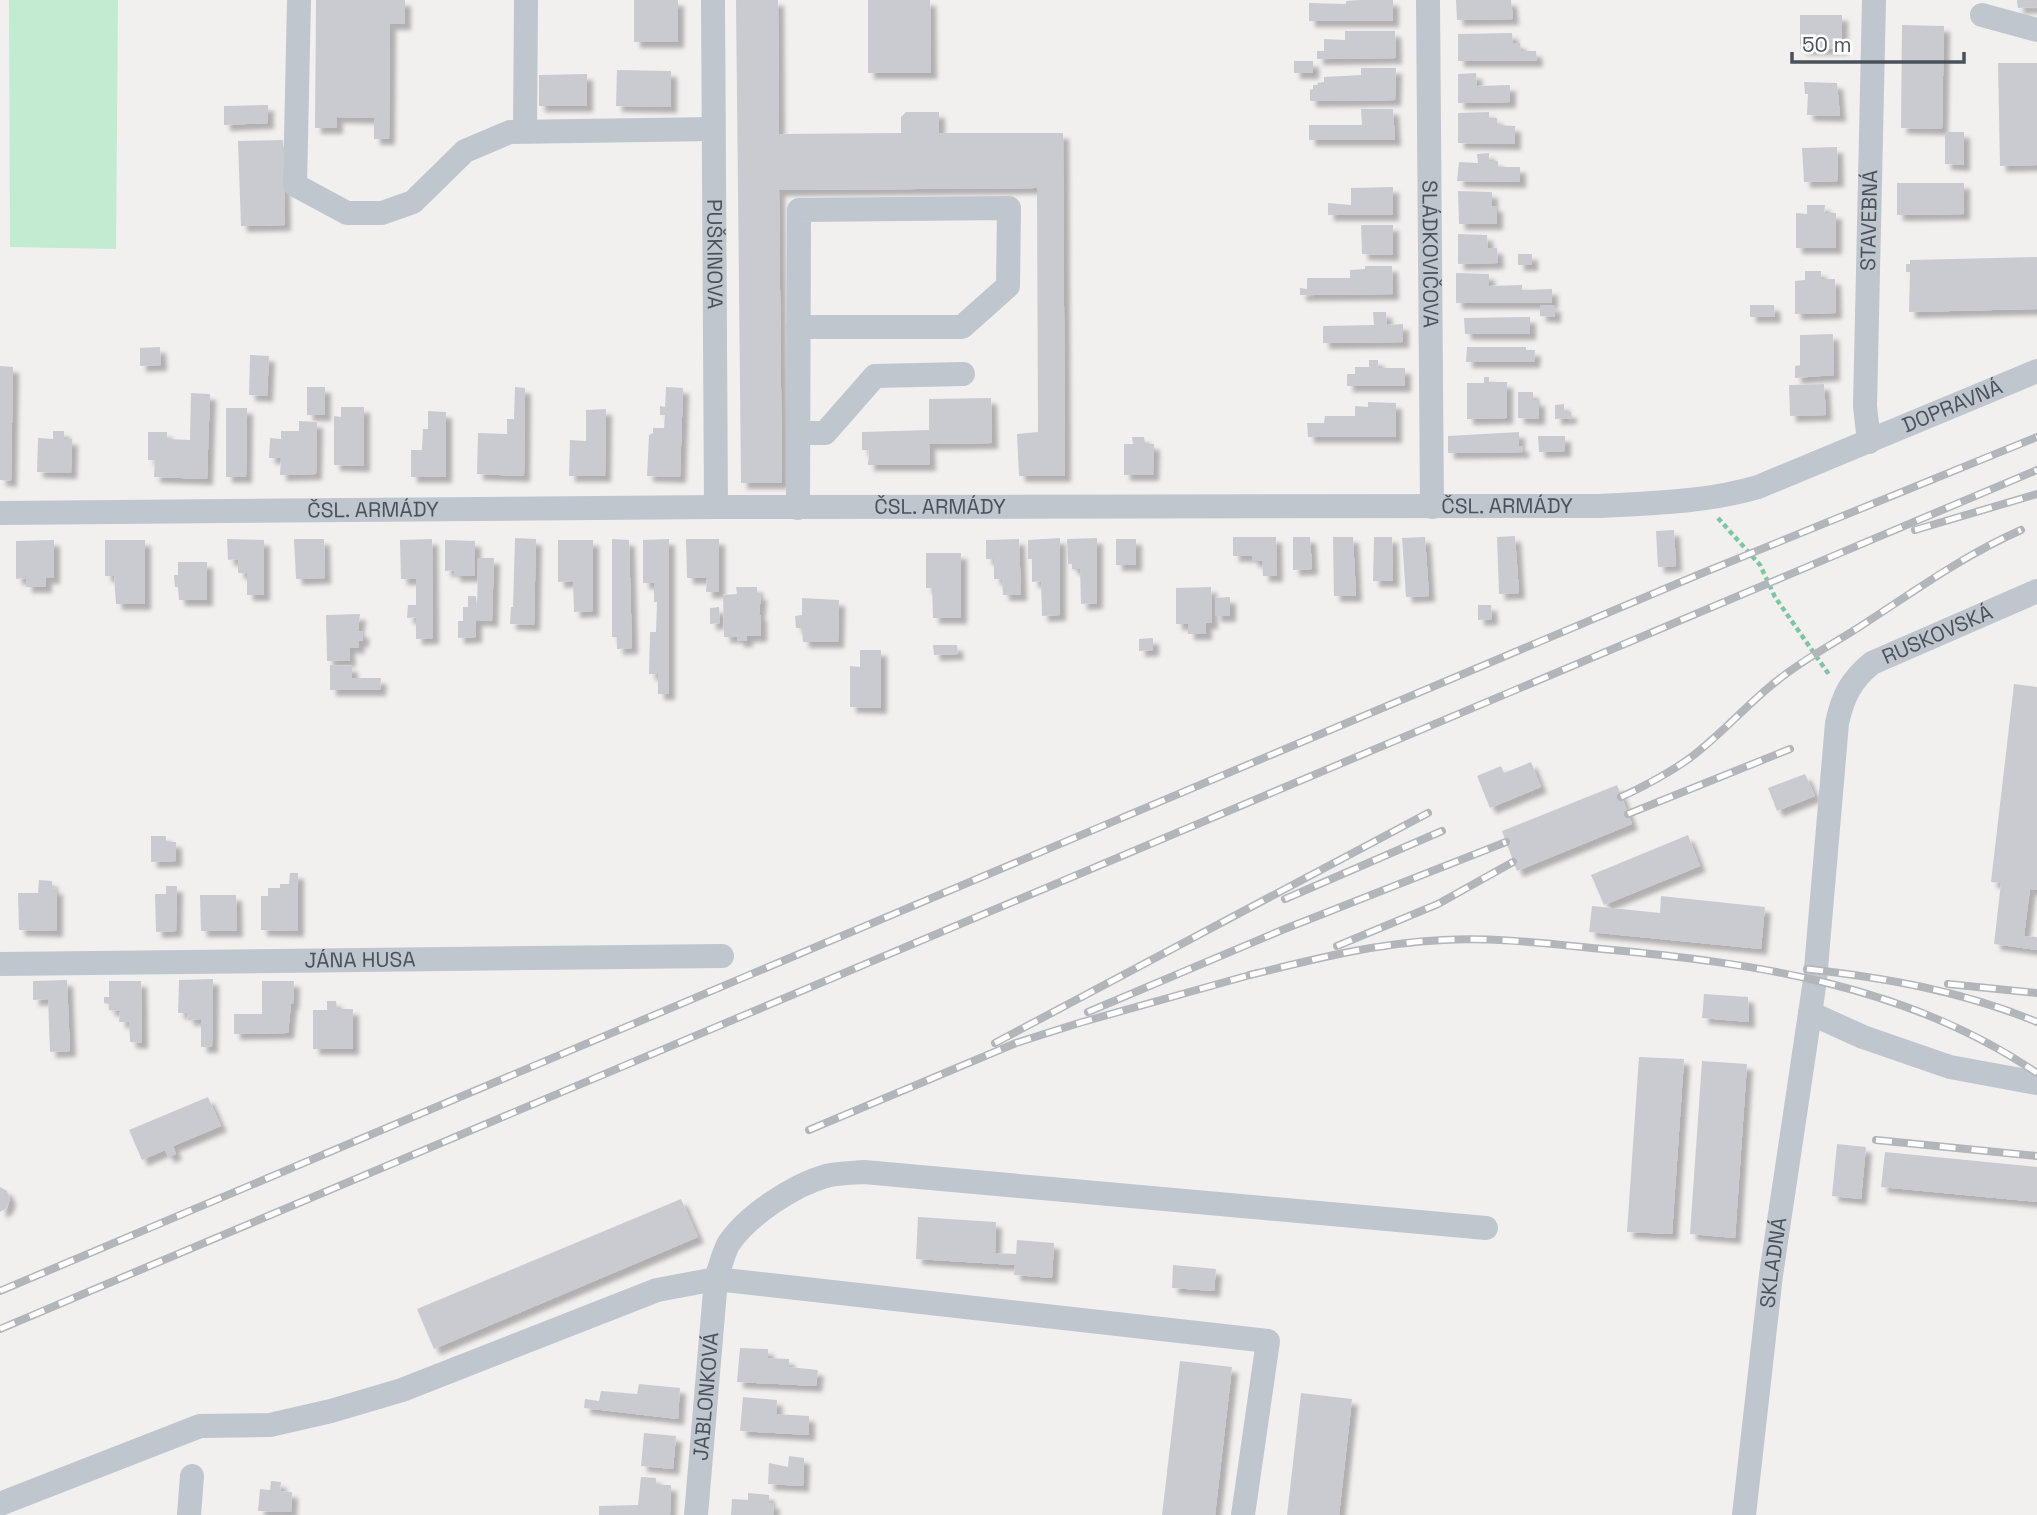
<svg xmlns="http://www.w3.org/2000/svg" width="2037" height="1515" font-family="'Space Grotesk',sans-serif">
  <defs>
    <filter id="shadow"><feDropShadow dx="6" dy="6" stdDeviation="2" flood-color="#0004"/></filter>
  </defs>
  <rect width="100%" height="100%" fill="#f2efef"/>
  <polygon fill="#c2ebd2" points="9,0 118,0 116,249 10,247"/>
  <g fill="#cacbd1" filter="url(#shadow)">
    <polygon points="316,0 405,0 405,24 390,24 389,139 374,139 374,118 337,117 337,128 315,128"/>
    <rect x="634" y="0" width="44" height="42"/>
    <polygon points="736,0 778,0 779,134 901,133 901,117 906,112 939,112 939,133 1063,133 1065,476 1019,476 1017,434 1038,432 1037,188 779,190 782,483 741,483"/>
    <polygon points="868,0 930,0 931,73 868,73"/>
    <polygon points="1359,0 1393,0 1393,21 1309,21 1309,3 1346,4 1346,1"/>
    <polygon points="1456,0 1511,0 1513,19 1457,20"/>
    <polygon points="2017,0 2037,0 2037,7 2018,8"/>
    <rect x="1800" y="15" width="42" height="34"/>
    <polygon points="1902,25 1944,26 1942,129 1901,128"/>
    <polygon points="1345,31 1395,31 1396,58 1317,59 1317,51 1324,51 1324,39 1345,40"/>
    <polygon points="1512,33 1513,43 1520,43 1521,51 1536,51 1537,61 1458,61 1458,34"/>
    <rect x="1294" y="61" width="19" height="12"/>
    <polygon points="1998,63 2037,63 2037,165 2000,166"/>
    <polygon points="1361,68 1396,68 1395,100 1310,101 1310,90 1313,89 1313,85 1318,85 1317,83 1324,82 1324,77 1361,75"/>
    <polygon points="617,70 671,71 671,107 616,106"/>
    <polygon points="1476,73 1477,86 1510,85 1510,102 1458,103 1458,74"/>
    <polygon points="587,74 587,106 539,106 539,75"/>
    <polygon points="1804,82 1837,83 1840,116 1807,115 1808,94 1805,94"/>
    <polygon points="268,105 268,123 224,125 224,106"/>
    <polygon points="1361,109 1393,109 1395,140 1309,140 1309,125 1362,125"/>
    <polygon points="1489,112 1489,118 1497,118 1497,125 1515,126 1515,144 1458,143 1458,113"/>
    <polygon points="1945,132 1964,132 1964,165 1945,164"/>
    <polygon points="283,140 285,225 241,226 238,141"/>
    <polygon points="1837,147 1838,181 1804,182 1802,148"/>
    <polygon points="1489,153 1489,161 1498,161 1498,167 1520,167 1520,182 1457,181 1459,162 1478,163 1477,154"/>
    <polygon points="1897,183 1964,183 1964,214 1897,215"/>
    <polygon points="1393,187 1393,215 1328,215 1328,203 1351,205 1351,188"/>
    <polygon points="1458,191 1492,192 1492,206 1497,206 1497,224 1459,224"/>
    <polygon points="1807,205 1825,205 1824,213 1836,213 1836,248 1796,248 1796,213 1807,214"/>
    <polygon points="1361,225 1393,225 1393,255 1362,254"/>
    <polygon points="1458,234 1487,235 1488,248 1497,248 1498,263 1458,264"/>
    <rect x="1518" y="254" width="14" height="11"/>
    <polygon points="2037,257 2037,309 1909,312 1910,272 1906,272 1906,264 1910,264 1910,260"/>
    <polygon points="1365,266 1392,266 1393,294 1300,295 1300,288 1307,289 1307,278 1350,278 1350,270 1365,269"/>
    <polygon points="1805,271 1821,271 1821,279 1835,279 1836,313 1795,314 1795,281 1805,280"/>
    <polygon points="1456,273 1489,274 1489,286 1522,285 1522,290 1552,289 1552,303 1456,303"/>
    <polygon points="1540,305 1555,306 1555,317 1540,316"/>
    <polygon points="1750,305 1774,305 1775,317 1750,317"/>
    <polygon points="1373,312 1386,312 1387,325 1403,324 1403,342 1323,343 1323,326 1374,325"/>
    <polygon points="1530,317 1530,334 1465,334 1464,318"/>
    <polygon points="1833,334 1834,375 1795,378 1795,366 1800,365 1800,335"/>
    <polygon points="160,347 161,365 140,366 140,348"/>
    <polygon points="1467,347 1526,347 1526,350 1535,350 1534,362 1466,362"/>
    <polygon points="250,355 269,356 267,396 249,395"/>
    <polygon points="1369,360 1378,360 1378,368 1405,368 1405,386 1347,386 1347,374 1355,374 1355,367 1369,367"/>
    <polygon points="0,366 13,367 11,481 0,480"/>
    <polygon points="1484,377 1489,377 1489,382 1507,382 1507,418 1467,419 1467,383 1484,383"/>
    <polygon points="1824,384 1826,415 1790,416 1789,385"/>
    <rect x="307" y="387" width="18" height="28"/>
    <polygon points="515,387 525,388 524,476 477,474 478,433 507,434 507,419 514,419"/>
    <polygon points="666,387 683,388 680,477 647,476 649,435 653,433 653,428 664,428 665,415 660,415 660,406 665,407"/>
    <polygon points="1518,392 1533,392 1533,400 1539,400 1539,419 1518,418"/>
    <polygon points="191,393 210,394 207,479 154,477 155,460 148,460 148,432 167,432 167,439 190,440"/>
    <polygon points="991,398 992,443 929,444 930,465 868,465 869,450 862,450 862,432 929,430 929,399"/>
    <polygon points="1368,402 1396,403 1396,437 1308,437 1307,423 1324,423 1325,416 1355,416 1355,406 1368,407"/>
    <polygon points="1564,404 1564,412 1571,412 1571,418 1555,419 1555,405"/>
    <polygon points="341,407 364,407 364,466 334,465 334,416 341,417"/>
    <polygon points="226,408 247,408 246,477 226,477"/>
    <polygon points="606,409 605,476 569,476 570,440 586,441 586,410"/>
    <polygon points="428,411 446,412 446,477 411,477 411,450 422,450 423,429 428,429"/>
    <polygon points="299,421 317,422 316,474 280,475 281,458 269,458 270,438 281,439 281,431 299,431"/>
    <polygon points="53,431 64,431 64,439 72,439 71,473 37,472 38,438 53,439"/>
    <polygon points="1519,432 1519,446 1523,446 1523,452 1448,453 1448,436"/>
    <polygon points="1538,436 1565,436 1565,451 1539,452"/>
    <polygon points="1132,437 1144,437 1145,443 1154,444 1153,475 1124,475 1124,444 1133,444"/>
    <polygon points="1674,530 1676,566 1658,567 1656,531"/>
    <polygon points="1515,536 1519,593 1499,594 1497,537"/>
    <polygon points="1233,537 1276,537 1277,576 1263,576 1262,561 1252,561 1252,556 1233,556"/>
    <polygon points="1293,537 1310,537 1312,569 1293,570"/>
    <polygon points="1333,537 1353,537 1356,596 1334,596"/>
    <polygon points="1374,537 1392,537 1393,581 1373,581"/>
    <polygon points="1425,537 1429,596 1406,597 1402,538"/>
    <polygon points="515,538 536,539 534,625 510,624 511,607 513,607"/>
    <polygon points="1060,538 1060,615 1042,616 1041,581 1032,582 1032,559 1028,559 1028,540"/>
    <polygon points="1097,538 1097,603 1081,604 1080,569 1072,569 1072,564 1068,564 1067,539"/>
    <polygon points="227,539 264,540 264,595 247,595 247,573 238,573 238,559 228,560"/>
    <polygon points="294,539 324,539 325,578 296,579"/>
    <polygon points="432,539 433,638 416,639 416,617 407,618 408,605 416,605 416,579 401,579 400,540"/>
    <polygon points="612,539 629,540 632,648 617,649 617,637 612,637"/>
    <polygon points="669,539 669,694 658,694 658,674 649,674 650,632 656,632 657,602 654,602 654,583 643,583 643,540"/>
    <polygon points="686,539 719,539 719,592 706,592 707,578 687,578"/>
    <polygon points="1019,539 1021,595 1003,595 1002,579 994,579 994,559 986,559 986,540"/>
    <rect x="1116" y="539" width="20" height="26"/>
    <polygon points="54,540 54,578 46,578 46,587 26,587 26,578 16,579 16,541"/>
    <polygon points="105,540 145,540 145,604 116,604 114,576 105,576"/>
    <polygon points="445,540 475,541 475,576 454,576 454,570 445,571"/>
    <polygon points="558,540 593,540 593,611 574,612 573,581 558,582"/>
    <polygon points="926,553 961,553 961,618 933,618 932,588 926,588"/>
    <polygon points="478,558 494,558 492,621 476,620 476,637 458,638 458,621 463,621 463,607 468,607 468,596 476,596 477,613"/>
    <polygon points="178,562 207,562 207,600 179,600 178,587 175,587 174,575 178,575"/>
    <polygon points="736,587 757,587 757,594 761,594 759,615 761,615 761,636 747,636 747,641 738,641 737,637 724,637 723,595 737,594"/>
    <polygon points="1211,587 1212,623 1206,623 1206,634 1188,634 1188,624 1176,624 1176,588"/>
    <polygon points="1230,597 1230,616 1215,616 1215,598"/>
    <polygon points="802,598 839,600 838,642 803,642 802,628 796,628 795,616 802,615"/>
    <polygon points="1478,605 1491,605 1492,619 1478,620"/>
    <polygon points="719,607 720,623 710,624 710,608"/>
    <polygon points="360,614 358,631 363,632 363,641 359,641 358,648 349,647 350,661 327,661 326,615"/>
    <polygon points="1153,638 1153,650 1139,651 1139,639"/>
    <polygon points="933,645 957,645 958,654 934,655"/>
    <polygon points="860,650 881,650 881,708 850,707 850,666 860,667"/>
    <polygon points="330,665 352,666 352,678 381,678 380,690 330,690"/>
    <polygon points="2014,684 2037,687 2037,890 2030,889 2024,936 2037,937 2037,950 1994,944 2001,883 1991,882"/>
    <polygon points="1531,762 1541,787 1490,808 1477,776 1501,766 1504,773"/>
    <polygon points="1805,774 1815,796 1777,811 1768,788"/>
    <polygon points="1617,785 1632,824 1517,871 1502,831"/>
    <polygon points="1688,835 1700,866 1604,905 1591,875"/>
    <polygon points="151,836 166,836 166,841 176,842 176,861 151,862"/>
    <polygon points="290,873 298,873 298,931 261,930 261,896 268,896 268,888 280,888 280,884 289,884"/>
    <polygon points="39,880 52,881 52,889 57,888 57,931 19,930 18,893 38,893"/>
    <polygon points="166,886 177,886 176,931 156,932 155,894 166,894"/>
    <polygon points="200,895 236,895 237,931 201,931"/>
    <polygon points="1661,896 1765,907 1761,949 1589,932 1592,906 1660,913"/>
    <polygon points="213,979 212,1047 201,1047 201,1019 188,1020 187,1013 178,1013 179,980"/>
    <polygon points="67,980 70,1051 50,1052 48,999 33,1000 33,981"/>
    <polygon points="109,981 141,981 142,1043 130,1042 129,1022 119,1022 120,1011 109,1010 109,1004 104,1003 104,997 109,997"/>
    <polygon points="262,981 294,981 293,1004 291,1004 288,1033 234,1034 234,1014 262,1014"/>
    <polygon points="1704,994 1748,997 1749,1022 1702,1018"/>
    <polygon points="327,1001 336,1001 337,1009 353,1009 353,1049 313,1049 313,1010 327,1010"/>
    <polygon points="1639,1057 1684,1059 1672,1234 1627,1232"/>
    <polygon points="1702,1061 1747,1064 1735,1238 1690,1234"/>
    <polygon points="208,1097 221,1126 173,1146 176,1154 168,1157 165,1150 142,1160 129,1130"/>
    <polygon points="1837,1144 1866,1147 1861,1199 1832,1196"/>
    <polygon points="1885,1152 2037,1167 2037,1202 1881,1187"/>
    <polygon points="0,1187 7,1191 10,1199 7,1208 0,1212"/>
    <polygon points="681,1199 698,1237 434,1349 417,1309"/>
    <polygon points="918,1217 996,1222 995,1253 1016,1254 1017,1240 1054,1243 1052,1278 1014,1275 1015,1265 916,1259"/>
    <polygon points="1173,1265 1216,1269 1214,1291 1172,1288"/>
    <polygon points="740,1348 768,1349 768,1358 789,1359 789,1367 818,1370 816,1386 737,1382"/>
    <polygon points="1180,1361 1232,1367 1215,1515 1162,1515"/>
    <polygon points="639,1384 680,1388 678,1419 584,1408 585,1399 599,1401 601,1391 637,1394"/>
    <polygon points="1301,1393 1352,1399 1339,1515 1287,1515"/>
    <polygon points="743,1397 777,1400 776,1414 809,1416 809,1435 740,1431"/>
    <polygon points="644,1433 676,1436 673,1469 641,1466"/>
    <polygon points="789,1456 804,1458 803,1486 768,1484 769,1463 788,1467"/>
    <polygon points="641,1477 656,1478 656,1485 671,1485 670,1515 599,1515 599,1506 638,1505"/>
    <polygon points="271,1481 281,1482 280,1491 292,1492 291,1512 258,1511 260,1489 270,1490"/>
    <polygon points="748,1493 769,1495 769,1503 774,1503 773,1515 731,1515 732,1499 748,1500"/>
  </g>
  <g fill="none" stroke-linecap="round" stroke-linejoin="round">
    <polyline stroke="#7dc6a3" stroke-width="4.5" stroke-dasharray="5 3.5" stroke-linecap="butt" points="1718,518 1760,565 1775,597 1830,676"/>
    <g stroke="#bfc6cd" stroke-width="24">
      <polyline points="299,0 295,185 347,213 382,213 413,202 465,151 510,132 713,129"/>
      <path id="s1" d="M713,0L716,507"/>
      <path id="s2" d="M1428,0L1432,507"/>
      <polyline points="1982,15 2037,30"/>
      <polyline points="525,131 526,0"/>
      <polyline points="798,433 825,433 875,376 963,374"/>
      <path id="s3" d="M1869,442L1865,406L1874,0"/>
      <polyline points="798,508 799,210 1009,208 1008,286 962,327 798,327"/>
      <path id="s4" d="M0,513L716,507L1600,506C1654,503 1707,502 1758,487L2037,371"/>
      <path id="s5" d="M0,964L722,956"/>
      <polyline points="1810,1013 1863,1037 1950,1067 2037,1083"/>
      <polyline points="0,1504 200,1426 270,1425 331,1411 402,1390 657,1290 716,1279 1268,1341 1243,1515"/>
      <polyline points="189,1515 192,1476"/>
      <path id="s6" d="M696,1515L716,1279C720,1268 723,1253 729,1243C748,1215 794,1185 826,1176C838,1173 851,1173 864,1172L1486,1228"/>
      <path id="s7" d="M1744,1515L1771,1275L1815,980L1837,723C1843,696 1851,680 1872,663L2037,591"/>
    </g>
    <defs>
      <g id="rail">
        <polyline points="1915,530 2037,494"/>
        <path d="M1621,797C1645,786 1669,773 1690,758C1721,735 1747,704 1778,680C1805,658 1837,642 1867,622C1919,588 1963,556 2021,530"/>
        <polyline points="1628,814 1790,749"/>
        <polyline points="1285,899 1442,831"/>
        <polyline points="1337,946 1438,904 1513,862"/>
        <path d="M1807,969C1886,978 1962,991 2037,1022"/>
        <path d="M1250,975C1314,959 1377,943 1443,940C1497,937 1550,944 1602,949C1754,963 1908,985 2037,1073"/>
        <polyline points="1948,984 2037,993"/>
        <polyline points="1088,1012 1282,930 1506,842"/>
        <polyline points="995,1043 1428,813"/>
        <polyline points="809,1130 1016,1043 1079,1023 1257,973"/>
        <polyline points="1876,1140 2037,1156"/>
        <polyline points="0,1291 1700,574 2037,437"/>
        <polyline points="0,1329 2037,470"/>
      </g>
    </defs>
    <use href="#rail" stroke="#b2b5b9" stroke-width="8"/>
    <use href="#rail" stroke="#fff" stroke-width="5" stroke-dasharray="16" stroke-linecap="butt"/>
  </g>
  <g text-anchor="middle" stroke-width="5" stroke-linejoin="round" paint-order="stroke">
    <g font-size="21" fill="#49525b" stroke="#fff">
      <text dy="7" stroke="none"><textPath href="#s3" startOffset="222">STAVEBNÁ</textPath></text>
      <text dy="7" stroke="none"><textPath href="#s2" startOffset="254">SLÁDKOVIČOVA</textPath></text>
      <text dy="7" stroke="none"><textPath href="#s1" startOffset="254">PUŠKINOVA</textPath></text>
      <text dy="7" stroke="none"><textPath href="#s4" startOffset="1970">DOPRAVNÁ</textPath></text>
      <text dy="7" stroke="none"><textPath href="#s4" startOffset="1507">ČSL. ARMÁDY</textPath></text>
      <text dy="7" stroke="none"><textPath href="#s4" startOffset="940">ČSL. ARMÁDY</textPath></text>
      <text dy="7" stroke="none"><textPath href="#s4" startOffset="373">ČSL. ARMÁDY</textPath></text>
      <text dy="7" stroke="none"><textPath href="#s7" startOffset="940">RUSKOVSKÁ</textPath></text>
      <text dy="7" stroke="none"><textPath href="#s5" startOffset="360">JÁNA HUSA</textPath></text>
      <text dy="7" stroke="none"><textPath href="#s7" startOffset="254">SKLADNÁ</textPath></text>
      <text dy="7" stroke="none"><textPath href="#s6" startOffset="119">JABLONKOVÁ</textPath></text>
    </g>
  </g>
  <path d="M1792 52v10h172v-10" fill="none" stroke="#49525b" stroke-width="3.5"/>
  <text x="1802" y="52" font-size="21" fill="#49525b" stroke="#ffffff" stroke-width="5" paint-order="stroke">50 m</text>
</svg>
